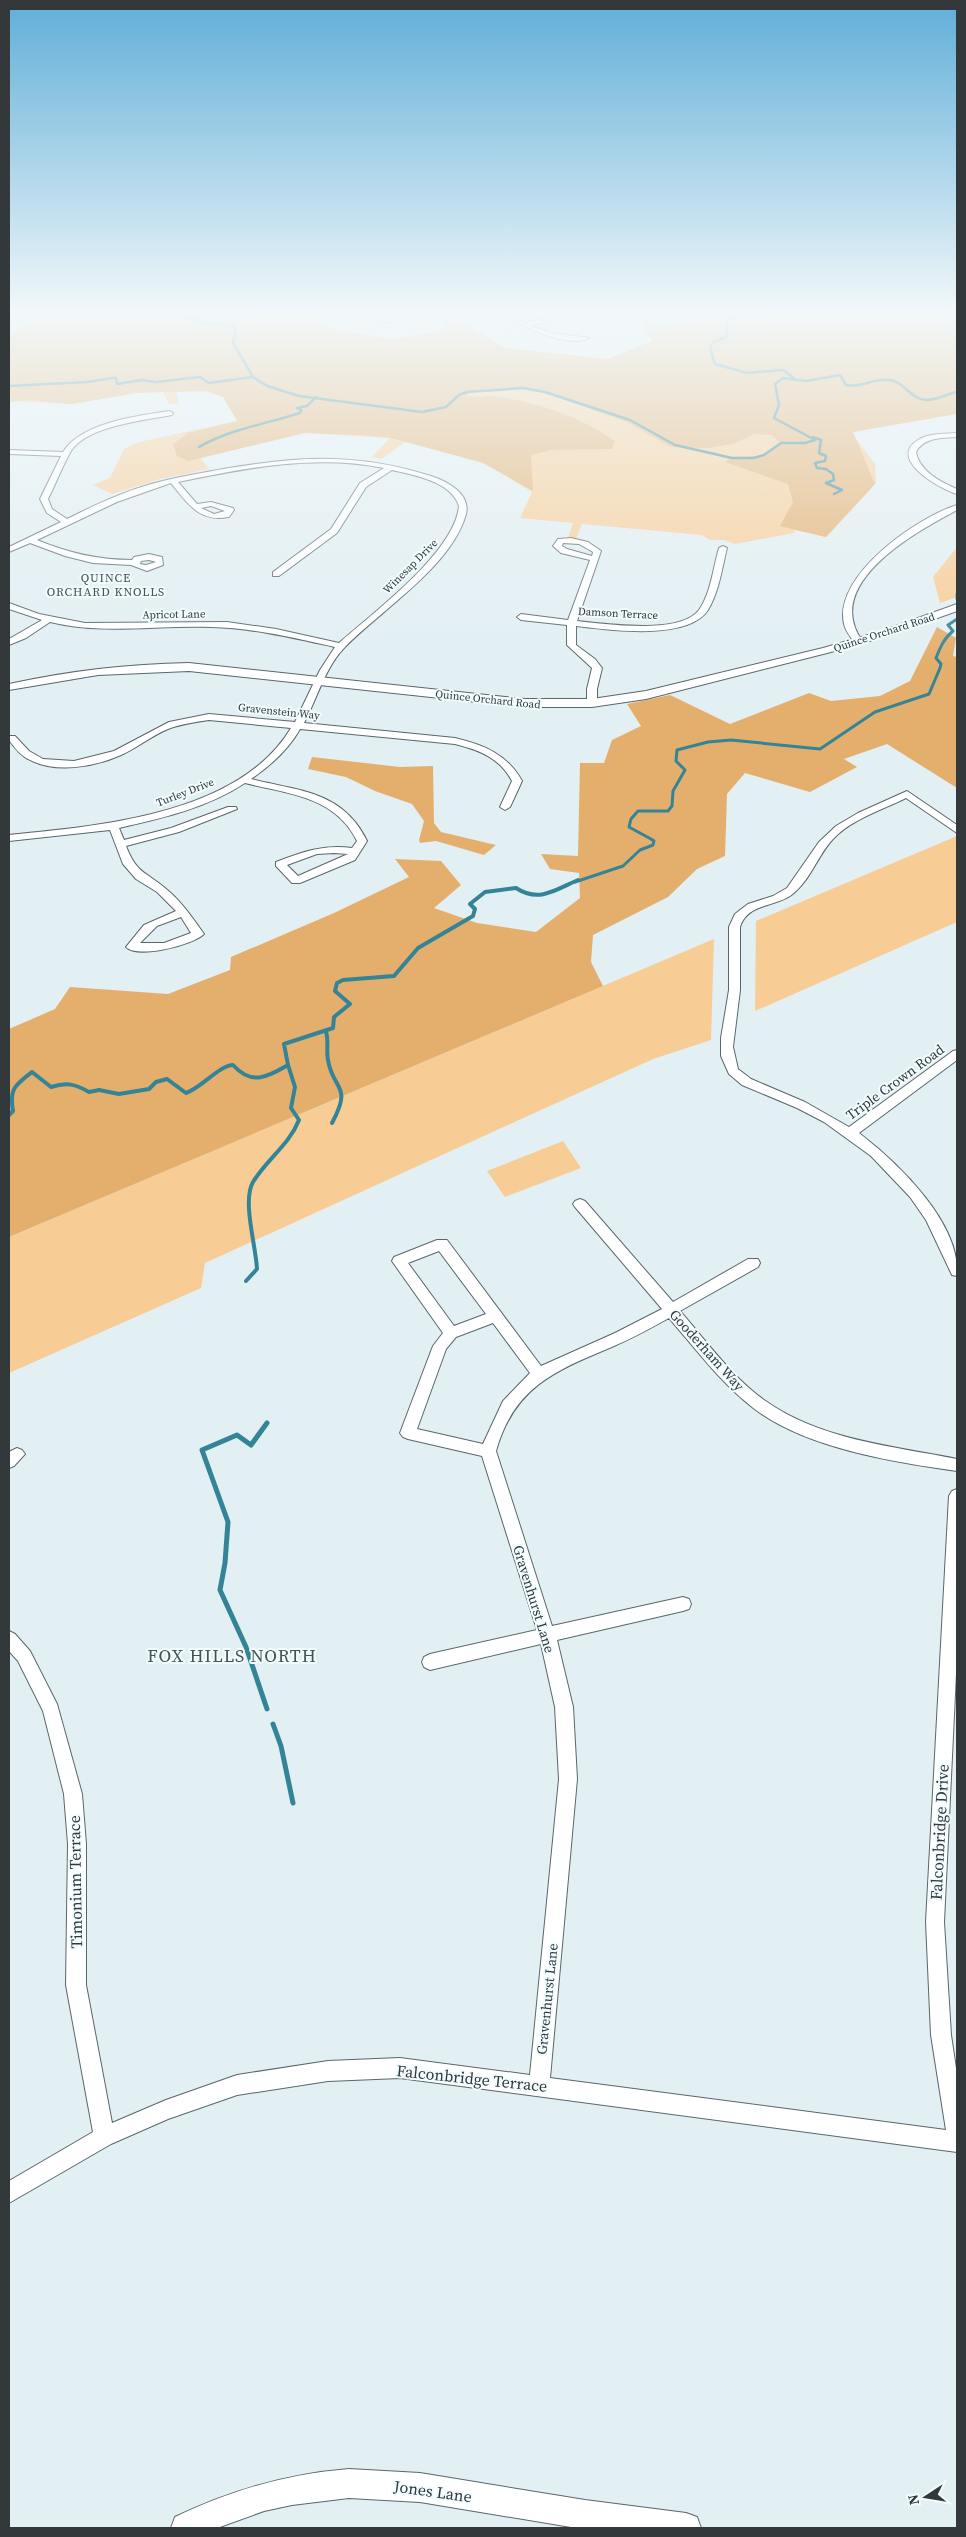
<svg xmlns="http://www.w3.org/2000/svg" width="966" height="2537" font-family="'Source Serif 4',serif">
  <rect width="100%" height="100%" fill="#e2eff3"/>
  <g fill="#f8cc95">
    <path d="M24,310H306L299,318L396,359L610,360L957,310L953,412L851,432L875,464L876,483L826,537L795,530L794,533L735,544L724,540H710L702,535L582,524L576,539L568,538L573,523L520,518L532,492L484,463L406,441L382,459L372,457L390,438L305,433L196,452L209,469L160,479L112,494L93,485L110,478L124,449L139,442L237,421L242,406C220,392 201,382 175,387L179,404H169L162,389L72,404L9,401L15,351Z"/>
    <polygon points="957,547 957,597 940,603 933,577"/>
    <polygon points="957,836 957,922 755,1011 756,921"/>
    <polygon points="714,939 711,1040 653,1059 205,1263 201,1288 9,1373 9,1237"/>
    <polygon points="563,1141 581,1168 505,1197 487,1171"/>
  </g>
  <g fill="#e4af6d">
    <path d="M25,310H334L327,328L393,339L444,330L445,317L459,320L506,348L608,359L652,341L642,323L693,322L701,310H957V414L853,432L875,484L826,537L780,526L793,502L788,484L725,462L732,458L764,455L780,443L772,435L754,434L733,444L708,448L671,447L627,422L539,391L503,389L468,392L467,396C474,397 482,396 490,396C532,400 580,416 615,441L612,449L551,450L531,455L533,491L483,463L391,438L358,435L305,433L188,461L177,456L173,444L188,433L237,421L223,397L205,391L135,393L72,404L26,400L9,402V334L22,327Z"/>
    <polygon points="937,627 956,638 953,656 957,657 957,788 887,744 844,759 857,767 810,792 745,773 727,794 725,856 697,869 668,897 593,935 591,962 603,986 9,1237 9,1029 55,1009 70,987 168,994 230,970 231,957 334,913 409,877 395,859 441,861 461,885 434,908 477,923 536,932 580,898 579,873 550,869 541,854 578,856 580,763 604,763 612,740 641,726 627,704 670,695 730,724 809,693 831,701 880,696 910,681"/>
    <polygon points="312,757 400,767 433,766 434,823 441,832 496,845 484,855 436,841 420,843 419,840 424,821 412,804 375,791 346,777 308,769"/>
  </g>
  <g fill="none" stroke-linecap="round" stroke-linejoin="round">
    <g stroke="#348497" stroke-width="2.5">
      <path d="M172,310L205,324L227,325L236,328L233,343L253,377L267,386L299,396L422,412L446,407L459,395L467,392L523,388L545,392L630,420L675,445L732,458H754L764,455L781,443H805L815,440L774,418L779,405L775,384L783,378L806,381L840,375L846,385C862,388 873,378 889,380C904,381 910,399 926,400C937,400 947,394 957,392"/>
      <polyline points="745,310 727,320 726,337 713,342 710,348 715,364 747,373 783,370 794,378"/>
      <polyline points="9,386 87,382 113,378 116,378 117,384 142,380 156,382 200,377 209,383 253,377"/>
      <polyline points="813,437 821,440 819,453 826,456 825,461 815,463 817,468 826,469 833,474 834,480 826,483 842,490 834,494"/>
      <path d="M199,447C230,429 266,424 300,413L301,410L297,408L307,406L316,397"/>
    </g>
    <g stroke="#348497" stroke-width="3">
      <polyline points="957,594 957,599"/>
      <path d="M575,882L623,866L640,850L653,845L654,841L651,839L629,827L631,819L638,811H668L672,806L673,791L685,770L676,761L677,750L708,742L731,740L820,749L875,712L929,694L940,668L941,664L936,658C940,648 944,638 953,631L948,625L957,619"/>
    </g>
    <g stroke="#348497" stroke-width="4">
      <path d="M326,1032C329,1041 326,1050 328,1060C333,1091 353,1084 332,1123"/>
      <path d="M9,1115L13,1111C9,1089 15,1085 32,1072L51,1087C67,1082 75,1084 89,1092L99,1090L119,1094L149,1089L156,1082L167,1079L186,1093C201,1088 220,1065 233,1065C252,1086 267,1077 288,1065L284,1044L333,1028L334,1017L350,1004L335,991L337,983L343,980L394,976L418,948L473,916L475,909L470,904L485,892L516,888C539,903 555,890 578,880"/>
      <path d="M246,1281L257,1269C256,1246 242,1201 253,1182C267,1159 289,1145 299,1120L291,1108L295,1087L288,1065"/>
    </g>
    <g stroke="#348497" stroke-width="5">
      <polyline points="267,1423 251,1445 237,1435 202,1450 228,1522 225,1563 220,1590 246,1647 267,1709"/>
      <polyline points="273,1724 281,1746 293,1803"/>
    </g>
    <defs>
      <g id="minor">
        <path d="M500,310H506L524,323L583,310H592L530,326L553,333L589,338C571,349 514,326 500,310Z"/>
        <polygon points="385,312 397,316 398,317 387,323 374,318"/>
        <path d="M169,411L173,413L172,415C145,420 87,426 71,451C63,465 56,483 48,499L52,509L67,519C93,506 120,493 148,485C174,477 202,473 229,468C303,456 358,453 431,476C446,481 471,493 466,514C452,566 381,610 345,647C325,667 317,699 304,723L455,738C484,745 507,754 522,781L510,807L505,810L500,807L512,781C500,758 479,750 455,744L300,729C289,749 270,766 251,779C299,791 343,791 367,841L355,860L300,883H292L276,866V862C302,852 324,844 352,848L357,841C335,796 288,794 245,783C207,808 163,818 119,828L124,840L171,828L228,807H236L237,809L179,832L126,846C137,874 145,871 165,888C181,901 192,917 204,934C193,945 138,959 126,947L144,925L176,911L157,892L136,879L123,864L110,830L9,841V835C99,826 239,815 291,728L209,720C195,722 181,724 168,729C151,736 137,748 121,755C94,767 55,774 28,759C20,755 14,747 9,740V736H15L29,751L43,759L74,761L114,751L169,722L209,714L295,722L320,670L335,647C294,638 253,628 211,627C157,625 103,635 50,622L26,638L9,645V639L42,620L9,609V603L39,614L85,623L227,622L276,629L339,643C373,613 455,552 459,506C451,481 413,475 392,470L366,487L337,533L279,576H273V572L331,529L360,483L384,468C316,454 245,468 178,482L197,504L211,502L233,508L234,510L229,517C200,523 188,504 171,483L117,502L37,540C68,553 99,560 132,560L134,557L149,554L162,557L163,565L147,571L131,565L93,563L65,556L30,543L9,552V547L61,522L47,513L40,499L61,456L9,454V450L63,452C82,422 138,416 169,411ZM211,506L225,511L214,514L201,508ZM149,560L156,562L146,565L140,564L141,561ZM334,853L348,854L298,876L287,865L317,854ZM181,917L191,933L164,943H140L157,926Z"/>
        <path d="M957,433V437C942,438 924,437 916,452C919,471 941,482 957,489V494C940,489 887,459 918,440C929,433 944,434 957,433Z"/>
        <path d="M957,505V510C916,532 820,584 863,642L856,644C851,638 846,632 844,624C833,575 918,517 957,505Z"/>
        <path d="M571,538L588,542L601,551L577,621C605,624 680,635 699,610C711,593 713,568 719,548L723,546L727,548C722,568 719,592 708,610C688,641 608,630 576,626V645L595,659L602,668L597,689V703L592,706L587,703V689L592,668L567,645V625L521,620L517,617L521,614L568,620L590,560L561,553L553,546L558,539ZM563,543L579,544L593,552L592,556L567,549L562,546Z"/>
        <path d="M907,791L957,825V833L906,798C882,810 852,819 833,839C817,856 810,882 790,896C773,907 747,904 740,927V990L733,1047L738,1069L751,1079L805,1102L849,1127L953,1051L957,1050V1060L859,1133C898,1163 961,1223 957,1276L952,1275L926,1220L910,1197L871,1156L824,1122L797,1108L742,1085L729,1074L721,1056V1038L729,990V927L735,914L748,904L773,896L787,888L819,842L836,826L858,813Z"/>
        <path d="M580,1199L585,1201L673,1302L748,1259H758L760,1263L758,1267L680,1311C707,1342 732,1377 764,1400C820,1440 892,1446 957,1459V1471C893,1462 804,1448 752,1407C720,1382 695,1348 669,1318C651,1328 633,1338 614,1346C557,1370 514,1386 496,1451L552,1626L683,1597L689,1599L691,1604L689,1609L683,1611L557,1640L573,1707L577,1779L550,2078L946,2130L931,2035L926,1922L949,1496L952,1491L957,1489V1653L944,1922L951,2035L957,2075V2152L400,2078L328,2081L237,2095L168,2119L111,2144L9,2203V2181L93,2132L66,1985L68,1844L64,1794L43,1711L18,1661L9,1651V1631L15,1634L30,1651L57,1704L82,1794L86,1844V1985L112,2123L166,2100L237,2075L328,2061L400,2058L530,2075L559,1779L555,1707L541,1644L430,1670L424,1667L422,1662L424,1657L430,1654L537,1630L482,1456L408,1439L403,1437L400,1433L433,1346L443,1333L392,1261L394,1257L437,1240H447L541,1366L615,1333L662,1309L575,1207L573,1204L575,1201ZM439,1251L486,1314L454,1326L408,1263ZM493,1323L530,1373L503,1401L483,1444L417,1429L446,1349L456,1337Z"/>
        <polygon points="17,1448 22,1450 25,1454 14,1466 9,1468 9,1452"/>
      </g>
      <g id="tertiary">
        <path d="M957,604V611L890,635L831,652L646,699L592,707H525L189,671L98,675L9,690V684C68,671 128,664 189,663L525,699H592L646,691L823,648L882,631Z"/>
        <path d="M349,2469L420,2473L585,2500L686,2513L697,2517L701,2528H577L420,2502L349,2498L292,2505L264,2511L217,2528H171L175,2517C231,2490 287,2474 349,2469Z"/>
      </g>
    </defs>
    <use href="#minor" stroke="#5b666a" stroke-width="2"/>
    <use href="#tertiary" stroke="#5b666a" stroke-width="2"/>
    <use href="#minor" fill="#fff" fill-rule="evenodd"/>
    <use href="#tertiary" fill="#fff" fill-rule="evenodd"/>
  </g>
  <linearGradient id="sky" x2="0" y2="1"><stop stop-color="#60aed8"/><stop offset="0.47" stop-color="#f2f8fa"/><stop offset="1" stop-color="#f2f8fa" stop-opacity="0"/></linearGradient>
  <rect width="966" height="665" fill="url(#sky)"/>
  <g text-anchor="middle" stroke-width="4" stroke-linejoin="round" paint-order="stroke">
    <g font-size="11" fill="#33383a" stroke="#f1fcff">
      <text transform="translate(410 566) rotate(-45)" y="4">Winesap Drive</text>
      <text transform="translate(618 613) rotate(3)" y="4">Damson Terrace</text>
      <text transform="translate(174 614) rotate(-1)" y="4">Apricot Lane</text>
      <text transform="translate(884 632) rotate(-18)" y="4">Quince Orchard Road</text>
      <text transform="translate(488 699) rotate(6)" y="4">Quince Orchard Road</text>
      <text transform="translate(279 711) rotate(6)" y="4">Gravenstein Way</text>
      <text transform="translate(185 792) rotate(-21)" y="4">Turley Drive</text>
    </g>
    <g font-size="12" letter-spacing="1" fill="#465154" stroke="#f1fcff">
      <text x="106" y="582">QUINCE<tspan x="106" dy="14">ORCHARD KNOLLS</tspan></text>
    </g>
    <g font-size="14" fill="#33383a" stroke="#f1fcff">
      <text transform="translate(895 1082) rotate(-36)" y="5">Triple Crown Road</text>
      <text transform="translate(707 1350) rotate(48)" y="5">Gooderham Way</text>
      <text transform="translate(534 1599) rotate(73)" y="5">Gravenhurst Lane</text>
      <text transform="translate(547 1999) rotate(-84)" y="5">Gravenhurst Lane</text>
    </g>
    <g font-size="16" fill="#33383a" stroke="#f1fcff">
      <text transform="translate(939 1832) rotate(-87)" y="6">Falconbridge Drive</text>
      <text transform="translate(75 1882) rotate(-91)" y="6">Timonium Terrace</text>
      <text transform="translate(472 2078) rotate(6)" y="6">Falconbridge Terrace</text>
      <text transform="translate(433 2491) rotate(8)" y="6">Jones Lane</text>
    </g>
    <g font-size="18" letter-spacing="1" fill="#465154" stroke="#f1fcff">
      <text x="232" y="1662">FOX HILLS NORTH</text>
    </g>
  </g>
  <rect width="966" height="2537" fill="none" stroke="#33383a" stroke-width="20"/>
  <g transform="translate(926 2497) rotate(258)" stroke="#f1fcff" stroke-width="4" paint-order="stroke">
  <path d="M0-4L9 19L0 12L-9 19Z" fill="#33383a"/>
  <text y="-8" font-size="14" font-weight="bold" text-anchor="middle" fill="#33383a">N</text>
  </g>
</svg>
